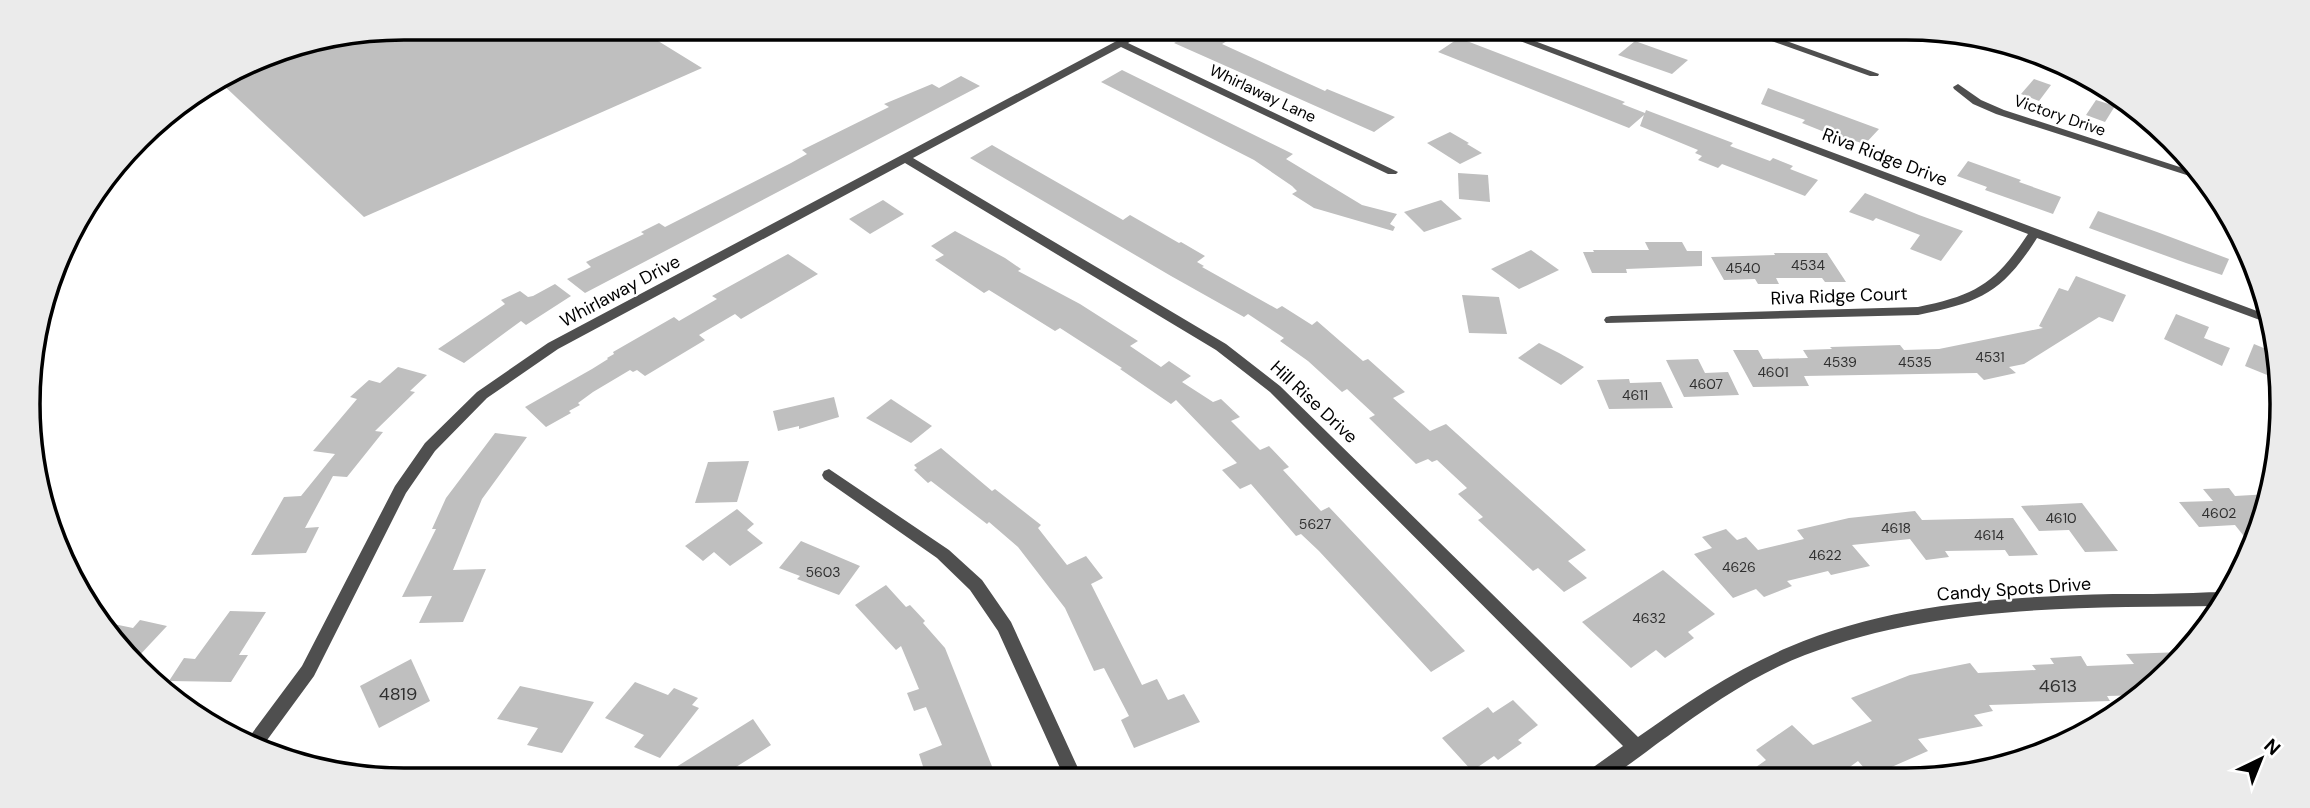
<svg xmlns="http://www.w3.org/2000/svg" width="2310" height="808" font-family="'DM Sans',sans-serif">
  <rect width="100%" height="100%" fill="#fff"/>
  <g fill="#bfbfbf">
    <polygon points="404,28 637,28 702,68 364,217 220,82 260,56"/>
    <polygon points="1201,28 1216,28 1235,36 1222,44 1325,91 1327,89 1395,117 1374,132 1174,43"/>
    <polygon points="1459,38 1625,102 1622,104 1645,113 1646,110 1733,143 1730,146 1770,161 1773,158 1793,166 1790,169 1818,180 1805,196 1722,164 1718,168 1698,160 1702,156 1695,153 1698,150 1640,126 1644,115 1629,128 1438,52"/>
    <polygon points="1635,41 1688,60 1672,74 1618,55"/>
    <polygon points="1122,70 1293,154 1286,159 1362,205 1397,214 1390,224 1395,227 1393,231 1314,208 1292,194 1297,191 1292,186 1254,160 1101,82"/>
    <polygon points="961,76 980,86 585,293 567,279 591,267 586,262 644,234 641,232 659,223 665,227 791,163 807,154 802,150 889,107 884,104 932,84 939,88"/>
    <polygon points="2034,79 2051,85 2039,101 2021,94"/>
    <polygon points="1768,88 1879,129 1865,144 1822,131 1802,123 1805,120 1761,104"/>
    <polygon points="2096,100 2115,106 2105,122 2086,115"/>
    <polygon points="1450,132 1469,143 1467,144 1482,153 1460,164 1427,143"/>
    <polygon points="992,145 1123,220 1130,215 1179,243 1181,242 1205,256 1197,262 1204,266 1202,267 1277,309 1282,306 1312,325 1317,321 1363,361 1368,359 1405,392 1393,398 1430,431 1446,424 1586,550 1568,561 1587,578 1564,592 1538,568 1533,571 1478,520 1483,517 1458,494 1467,488 1437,460 1432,462 1428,459 1416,464 1369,418 1375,415 1347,389 1342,392 1308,361 1280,341 1284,338 1248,314 1244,317 1171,276 970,158"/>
    <polygon points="1968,161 2021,180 2019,182 2061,197 2053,214 1985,190 1987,187 1957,176"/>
    <polygon points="1458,173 1488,175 1490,202 1459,199"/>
    <polygon points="1865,193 1919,215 1963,231 1941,261 1910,249 1920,235 1876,218 1873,221 1849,212"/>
    <polygon points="883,200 904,214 870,234 849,219"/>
    <polygon points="1441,200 1462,219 1424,232 1404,212"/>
    <polygon points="2098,211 2157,232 2229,259 2222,275 2186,263 2089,228"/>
    <polygon points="955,231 1005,258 1021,269 1018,271 1080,304 1138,341 1130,346 1161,367 1169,361 1191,376 1182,382 1213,402 1221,399 1240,417 1231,421 1260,450 1269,446 1289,467 1283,470 1321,511 1329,507 1465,651 1431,672 1319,551 1301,534 1296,536 1251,484 1240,489 1222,470 1237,463 1176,400 1171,404 1120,369 1122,368 1060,328 1055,331 989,290 984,293 935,260 944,255 931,246"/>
    <polygon points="1645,242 1682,242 1687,251 1702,251 1702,266 1626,269 1627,273 1592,273 1583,252 1594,252 1593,250 1649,250"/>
    <polygon points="1531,250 1559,270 1519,289 1491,269"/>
    <polygon points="1774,253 1827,253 1846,282 1825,282 1822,278 1776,278 1779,284 1758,284 1755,279 1724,280 1711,257 1775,255"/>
    <polygon points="788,254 818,274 741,319 735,314 699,335 705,340 645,376 637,370 633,372 630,370 593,392 578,403 580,405 569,411 571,413 546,427 525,407 592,369 608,359 607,358 614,354 613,352 674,317 679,321 717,299 712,296"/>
    <polygon points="2076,276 2126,295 2113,322 2099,317 2024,364 2009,367 2016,373 1984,380 1977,373 1804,376 1809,386 1753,387 1733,350 1758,350 1763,359 1808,358 1803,350 1832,349 1830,347 1900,345 1904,350 1939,349 2043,328 2039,326 2059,288 2068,291"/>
    <polygon points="555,284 571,296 526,325 521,321 464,363 438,349 505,304 501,300 520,291 528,297 533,296"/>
    <polygon points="1462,295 1499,297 1507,334 1469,333"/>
    <polygon points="2176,314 2209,327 2204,338 2230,348 2222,366 2164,339"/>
    <polygon points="1539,343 1559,353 1584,367 1561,385 1518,358"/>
    <polygon points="2254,344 2278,354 2277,379 2245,366"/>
    <polygon points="1698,359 1705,373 1728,372 1739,395 1684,397 1666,360"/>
    <polygon points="398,367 427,375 410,391 415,392 375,431 383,432 347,477 333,476 305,528 319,527 306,553 251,555 284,497 301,496 335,454 313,451 357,399 350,397 369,380 380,383"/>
    <polygon points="1629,379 1630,383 1661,382 1673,408 1609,409 1597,380"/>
    <polygon points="834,397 839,417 799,429 799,426 778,431 773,411"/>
    <polygon points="891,399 932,426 911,443 866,418"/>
    <polygon points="495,433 527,437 482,499 453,570 486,569 463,622 419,623 432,596 402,597 436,529 432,529 446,498"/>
    <polygon points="941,448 992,491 995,489 1041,525 1038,528 1067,565 1086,556 1103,578 1091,584 1142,685 1157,679 1168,700 1184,694 1200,722 1134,748 1121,720 1129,716 1104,668 1094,671 1065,608 1018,547 989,522 987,524 931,481 928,483 914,470 917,468 914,465"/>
    <polygon points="749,461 737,502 695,503 708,462"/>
    <polygon points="2229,488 2235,496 2270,494 2251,545 2235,525 2199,527 2179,502 2213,501 2203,489"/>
    <polygon points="2082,503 2118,551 2085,552 2069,530 2039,531 2021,506"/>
    <polygon points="737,509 754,524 747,530 763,543 730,566 714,552 703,561 685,546"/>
    <polygon points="1915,511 1922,520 2013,518 2038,555 2009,556 2005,550 1945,551 1949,557 1926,560 1910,539 1852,545 1870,566 1831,575 1828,571 1787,581 1792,586 1764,597 1756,589 1733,598 1694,554 1712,548 1702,537 1726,529 1737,540 1746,537 1758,550 1804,539 1797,530 1849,518"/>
    <polygon points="801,541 860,566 839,595 797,579 800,576 779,568"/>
    <polygon points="1663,570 1715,614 1688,632 1694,638 1665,658 1656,650 1631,668 1582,622"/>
    <polygon points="886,585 906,607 910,605 925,621 923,623 945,648 997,779 961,779 958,771 939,779 927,779 919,754 942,745 926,707 914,711 907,693 919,689 901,646 896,650 855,605"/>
    <polygon points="230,611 266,612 239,655 248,655 231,682 169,681 184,658 195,659"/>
    <polygon points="140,620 167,626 137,658 99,621 133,628"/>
    <polygon points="2183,652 2154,686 2142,695 2107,696 2110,701 1989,705 1993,711 1974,715 1983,726 1918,739 1928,751 1871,776 1858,761 1836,777 1742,777 1766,760 1756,750 1792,725 1813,745 1872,721 1851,698 1910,675 1970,663 1978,673 2036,670 2032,665 2054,664 2050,658 2081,656 2087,666 2134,664 2126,654"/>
    <polygon points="411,659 430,701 379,728 360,686"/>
    <polygon points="635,682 668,695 674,688 698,698 692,705 699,708 660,758 634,747 644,735 605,718"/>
    <polygon points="520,686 594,702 562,753 527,745 538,728 497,719"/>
    <polygon points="1513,700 1538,725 1518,740 1522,743 1498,760 1494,756 1472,771 1442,738 1488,707 1493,713"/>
    <polygon points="753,719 771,745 736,767 744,779 657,779"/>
  </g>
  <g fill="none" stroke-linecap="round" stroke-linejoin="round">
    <g fill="#4f4f4f" fill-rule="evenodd">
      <path d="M1141,28H1153L1128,43L1398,172L1396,174H1388L1121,47L913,158L1226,344L1280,386L1638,737C1686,703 1734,670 1789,647C1891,603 2003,597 2113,594C2140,594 2166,594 2193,593C2205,593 2219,591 2230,594L2220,606C2080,608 1938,604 1805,655C1756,674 1710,705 1668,736C1655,744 1619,775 1606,777C1600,779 1592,777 1585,778L1588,771L1623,746L1270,392L1216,350L905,163L558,349L487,398L435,451L406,493L314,676L262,747L247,740L302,666L395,486L425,443L477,392L548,343Z"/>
      <path d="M1486,28H1500L2265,314L2268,323L2037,238C2002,293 1981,302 1918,315L1606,323L1604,320L1606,317L1611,316L1918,307C1976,295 1995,284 2028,234Z"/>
      <polygon points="1735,28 1750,28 1879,74 1878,76 1870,76"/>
      <polygon points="1958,84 1981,100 2004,110 2192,171 2199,179 1996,114 1973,104 1954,89 1953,87"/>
      <polygon points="829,469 949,550 982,580 1011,622 1083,779 1065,779 998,631 970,590 937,558 824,479 822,475 824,471"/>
    </g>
  </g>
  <g text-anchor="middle" stroke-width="5" stroke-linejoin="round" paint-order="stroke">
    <g font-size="14" fill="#303030">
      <text x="1808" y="270">4534</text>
      <text x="1743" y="273">4540</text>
      <text x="1990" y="362">4531</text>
      <text x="1840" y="367">4539</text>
      <text x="1915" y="367">4535</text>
      <text x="1773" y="377">4601</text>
      <text x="1706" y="389">4607</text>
      <text x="1635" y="400">4611</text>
      <text x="2219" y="518">4602</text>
      <text x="2061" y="523">4610</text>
      <text x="1315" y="529">5627</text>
      <text x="1896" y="533">4618</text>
      <text x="1989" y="540">4614</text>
      <text x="1825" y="560">4622</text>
      <text x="1739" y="572">4626</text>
      <text x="823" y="577">5603</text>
      <text x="1649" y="623">4632</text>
    </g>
    <g font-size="16" fill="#000" stroke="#fff">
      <text transform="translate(1263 93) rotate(25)" y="6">Whirlaway Lane</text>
      <text transform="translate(2060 115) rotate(19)" y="6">Victory Drive</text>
    </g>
    <g font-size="18" fill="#000" stroke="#fff">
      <text transform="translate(1885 157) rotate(21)" y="6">Riva Ridge Drive</text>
      <text transform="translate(620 291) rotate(-28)" y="6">Whirlaway Drive</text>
      <text transform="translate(1839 296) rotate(-2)" y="6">Riva Ridge Court</text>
      <text transform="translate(1314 402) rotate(43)" y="6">Hill Rise Drive</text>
      <text transform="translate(2014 589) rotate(-4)" y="6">Candy Spots Drive</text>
    </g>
    <g font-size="18" fill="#303030">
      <text x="2058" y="692">4613</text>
      <text x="398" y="700">4819</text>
    </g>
  </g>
  <path d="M0 0H2310V808H0ZM404 40H1906A364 364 0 0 1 2270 404V404A364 364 0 0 1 1906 768H404A364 364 0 0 1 40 404V404A364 364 0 0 1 404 40Z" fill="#ebebeb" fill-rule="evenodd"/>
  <path fill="none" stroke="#000" stroke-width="3.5" d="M404 40H1906A364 364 0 0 1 2270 404V404A364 364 0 0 1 1906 768H404A364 364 0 0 1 40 404V404A364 364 0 0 1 404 40Z"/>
  <g transform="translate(2261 759) rotate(43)" stroke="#ffffff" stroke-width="5" paint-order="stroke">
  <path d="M0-5L12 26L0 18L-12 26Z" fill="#000000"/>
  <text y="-10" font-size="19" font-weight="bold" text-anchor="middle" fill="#000000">N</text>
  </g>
</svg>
